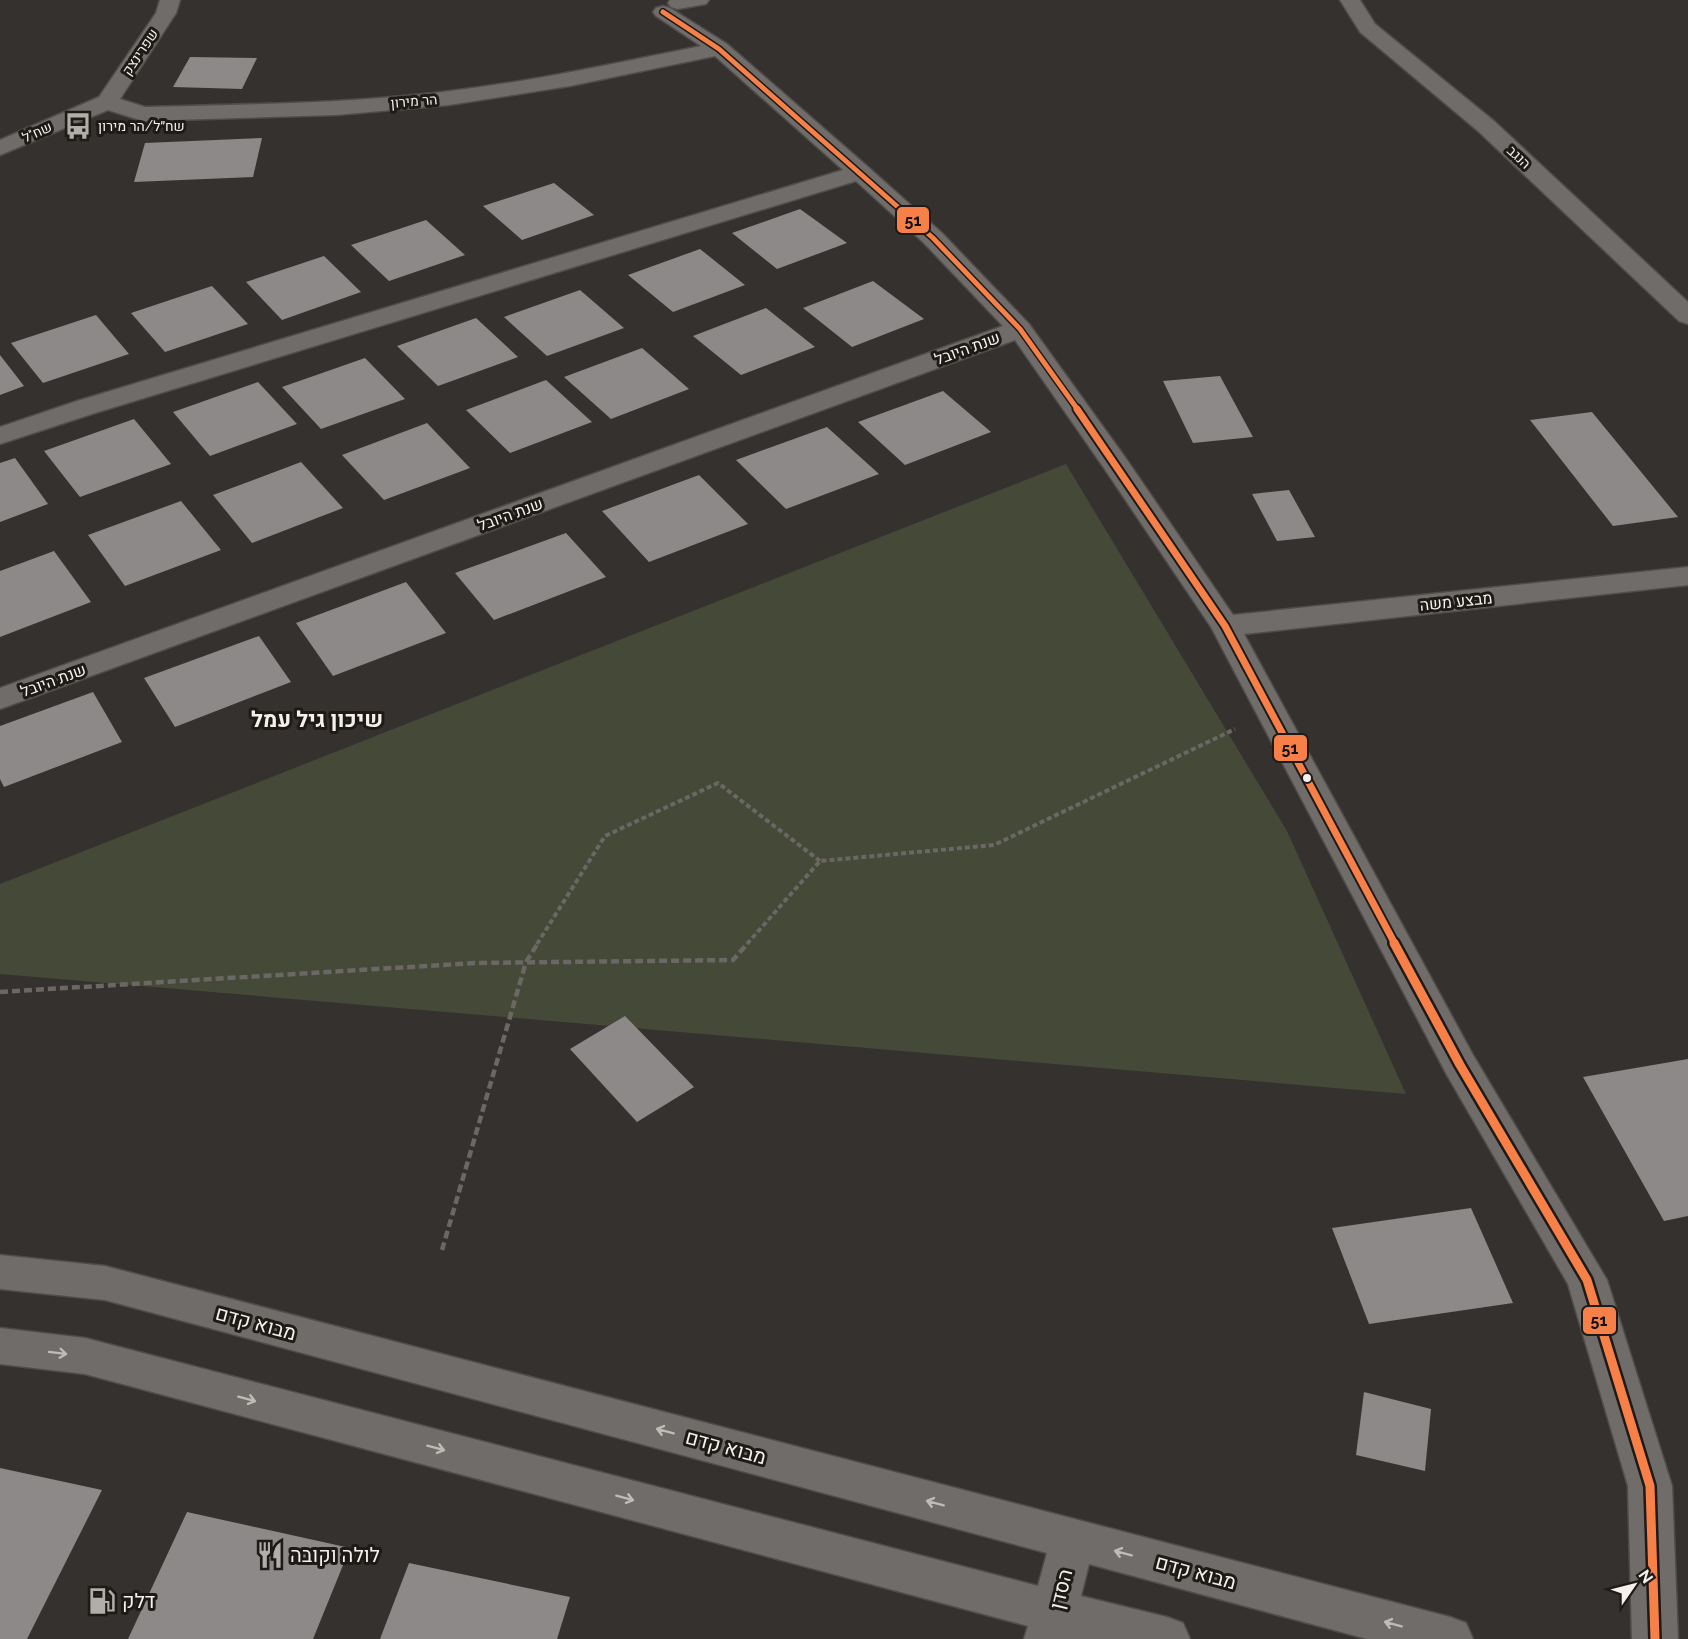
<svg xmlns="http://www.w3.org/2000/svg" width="1688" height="1639" font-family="Raleway,Heebo,sans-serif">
  <rect width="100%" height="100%" fill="#34312e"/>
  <polygon fill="#454938" points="1066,464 1287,831 1406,1094 0,974 0,884"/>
  <g fill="#8d8989">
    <polygon points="190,57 257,58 242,89 173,87"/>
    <polygon points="262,138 253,177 134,182 145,143"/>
    <polygon points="554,183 594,215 522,240 483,206"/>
    <polygon points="800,209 847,243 777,269 732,233"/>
    <polygon points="426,220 465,255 389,281 351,245"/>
    <polygon points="700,249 745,285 673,312 628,275"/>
    <polygon points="324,256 361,292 282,320 246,282"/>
    <polygon points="873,281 924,319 852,347 803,308"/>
    <polygon points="212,286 248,324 165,352 131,313"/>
    <polygon points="580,290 624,328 547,356 504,317"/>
    <polygon points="766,308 815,347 741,375 693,336"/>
    <polygon points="96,315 129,354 43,383 11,343"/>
    <polygon points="476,318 518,357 438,386 397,346"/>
    <polygon points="642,348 689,389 611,419 564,377"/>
    <polygon points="0,355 24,386 0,395"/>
    <polygon points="365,358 405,399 321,429 282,387"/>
    <polygon points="1220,376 1253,437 1193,443 1163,381"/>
    <polygon points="546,380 592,422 510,453 466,410"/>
    <polygon points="258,382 297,424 210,456 173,412"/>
    <polygon points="943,391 991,432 905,465 858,422"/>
    <polygon points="1592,412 1678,517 1613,526 1530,420"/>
    <polygon points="134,419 171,464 80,497 44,451"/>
    <polygon points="427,423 470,468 384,500 342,455"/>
    <polygon points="827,427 879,474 786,509 736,460"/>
    <polygon points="15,458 48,504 0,522 0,463"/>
    <polygon points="301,462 343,508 252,543 213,495"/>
    <polygon points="699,475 748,524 649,562 602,511"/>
    <polygon points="1289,490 1315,537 1277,541 1252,494"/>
    <polygon points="181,501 221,550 125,586 88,535"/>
    <polygon points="566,533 606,577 494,620 455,573"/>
    <polygon points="54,551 91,602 0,637 0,571"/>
    <polygon points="406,582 446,633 333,676 296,623"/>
    <polygon points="259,636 291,682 175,727 144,678"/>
    <polygon points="93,692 122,742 4,787 0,779 0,726"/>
    <polygon points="625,1016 694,1087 637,1122 570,1049"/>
    <polygon points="1688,1059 1688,1216 1664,1221 1583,1077"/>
    <polygon points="1471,1208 1513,1303 1369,1324 1332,1228"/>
    <polygon points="1364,1392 1431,1409 1425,1471 1356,1455"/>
    <polygon points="0,1468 102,1490 27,1639 0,1639"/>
    <polygon points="187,1512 350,1548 313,1639 128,1639"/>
    <polygon points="409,1563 570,1597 557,1639 380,1639"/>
  </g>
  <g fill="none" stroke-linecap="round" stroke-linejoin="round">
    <defs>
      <g id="minor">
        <path d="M160,0H180L176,13L120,99L145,107C246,104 349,104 450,91C534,81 617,63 701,46L656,16L653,12L656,8L663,6L670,8L727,44L868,167L942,233L1029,324L1127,460L1233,615L1688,567V585L1244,634L1473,1055L1607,1280L1672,1486L1678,1639H1632L1628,1486L1568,1284L1447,1075L1211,627L1104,468L1015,340L0,709V688L1003,326L924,243L856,181L95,413L0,444V427L77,401L843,170L715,56L570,86L449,105L336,115L143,121L108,110L0,155V140L99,97L156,13Z"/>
        <polygon points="670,0 709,0 706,4 678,9 671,7 668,3"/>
        <polygon points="1340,0 1360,0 1375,24 1494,121 1688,302 1688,324 1679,321 1478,131 1360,32"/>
        <polygon points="0,1255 105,1266 1450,1617 1466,1623 1473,1639 1367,1639 1089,1564 1081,1596 1167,1617 1183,1623 1190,1639 1024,1639 1028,1626 85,1374 0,1364 0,1328 85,1338 1038,1586 1047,1553 105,1300 0,1289"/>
      </g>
    </defs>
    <use href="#minor" stroke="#4f4d49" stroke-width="3"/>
    <g stroke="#6a6764" stroke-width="4" stroke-dasharray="5 3" stroke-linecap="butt">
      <polyline points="537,944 605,836 718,783 820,861"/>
      <polyline points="747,944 820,861 994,845 1235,729"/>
    </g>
    <g stroke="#6a6764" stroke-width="4.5" stroke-dasharray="8 4" stroke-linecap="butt">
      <polyline points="0,992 475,963 733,960 748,943"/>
      <polyline points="442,1250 526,962 538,943"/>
    </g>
    <use href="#minor" fill="#6f6c6a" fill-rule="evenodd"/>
    <defs>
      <polyline id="bus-1-far2" points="663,12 719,49 933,238 1020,329 1078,410"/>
      <polyline id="bus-1-far1" points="1077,409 1225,626 1395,944"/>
      <polyline id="bus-1" points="1394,943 1460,1065 1587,1280 1650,1486 1655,1639"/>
    </defs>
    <use href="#bus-1-far2" stroke="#1d1a17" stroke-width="8"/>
    <use href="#bus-1-far1" stroke="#1d1a17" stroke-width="11"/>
    <use href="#bus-1" stroke="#1d1a17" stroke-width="14"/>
    <use href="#bus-1-far2" stroke="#f78048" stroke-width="5"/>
    <use href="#bus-1-far1" stroke="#f78048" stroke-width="7"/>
    <use href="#bus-1" stroke="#f78048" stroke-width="9"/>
  </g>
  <defs><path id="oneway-shaft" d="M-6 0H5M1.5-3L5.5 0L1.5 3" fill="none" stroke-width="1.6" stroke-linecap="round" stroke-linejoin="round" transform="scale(1.5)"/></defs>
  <g stroke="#bfbbb7">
    <use href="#oneway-shaft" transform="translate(58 1353) rotate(7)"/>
    <use href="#oneway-shaft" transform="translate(247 1399) rotate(15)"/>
    <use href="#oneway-shaft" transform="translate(665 1431) rotate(-165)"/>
    <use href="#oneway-shaft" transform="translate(436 1448) rotate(15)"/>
    <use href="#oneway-shaft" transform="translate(625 1498) rotate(15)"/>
    <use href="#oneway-shaft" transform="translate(935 1503) rotate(-165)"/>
    <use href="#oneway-shaft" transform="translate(1123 1553) rotate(-165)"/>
    <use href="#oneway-shaft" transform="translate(1393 1624) rotate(-165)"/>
  </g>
  <defs>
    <symbol id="bus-bare" viewBox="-9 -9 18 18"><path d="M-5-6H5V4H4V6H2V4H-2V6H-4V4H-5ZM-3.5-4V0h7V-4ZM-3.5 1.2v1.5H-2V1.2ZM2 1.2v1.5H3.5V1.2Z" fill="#b1ada9" stroke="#1d1a17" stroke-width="2.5" paint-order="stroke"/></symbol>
    <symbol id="restaurant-bare" viewBox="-9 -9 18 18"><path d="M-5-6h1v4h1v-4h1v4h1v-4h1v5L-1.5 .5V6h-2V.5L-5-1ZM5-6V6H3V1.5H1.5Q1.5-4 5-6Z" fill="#b1ada9" stroke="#1d1a17" stroke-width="2.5" paint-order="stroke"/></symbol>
    <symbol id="fuel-bare" viewBox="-9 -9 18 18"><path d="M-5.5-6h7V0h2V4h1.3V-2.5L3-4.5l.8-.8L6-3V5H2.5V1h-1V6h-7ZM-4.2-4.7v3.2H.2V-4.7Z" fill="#b1ada9" stroke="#1d1a17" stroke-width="2.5" paint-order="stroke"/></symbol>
  </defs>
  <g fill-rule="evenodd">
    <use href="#bus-bare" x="59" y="107" width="38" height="38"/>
    <use href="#restaurant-bare" x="251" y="1536" width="38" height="38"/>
    <use href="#fuel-bare" x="83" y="1582" width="38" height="38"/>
  </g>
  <circle fill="#f5f0eb" stroke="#1d1a17" stroke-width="2" cx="1307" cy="778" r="5"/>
  <g text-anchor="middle" stroke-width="6" stroke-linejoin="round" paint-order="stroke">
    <g font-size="14" fill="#f5f0eb" stroke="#1d1a17">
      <text transform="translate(140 52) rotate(-56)" y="5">שפרינצק</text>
      <text transform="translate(414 101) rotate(-5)" y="5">הר מירון</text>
      <text transform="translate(37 132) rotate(-24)" y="5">שח"ל</text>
      <text transform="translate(1519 157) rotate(43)" y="5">הנגב</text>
    </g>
    <g font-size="14" fill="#f5f0eb" stroke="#1d1a17" text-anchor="start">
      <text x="98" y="131">שח״ל/הר מירון</text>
    </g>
    <g font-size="16" fill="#f5f0eb" stroke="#1d1a17">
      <text transform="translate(967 348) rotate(-20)" y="6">שנת היובל</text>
      <text transform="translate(510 514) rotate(-20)" y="6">שנת היובל</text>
      <text transform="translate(1456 601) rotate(-6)" y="6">מבצע משה</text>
      <text transform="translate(53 680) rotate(-20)" y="6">שנת היובל</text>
    </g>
    <g font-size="20" fill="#f5f0eb" stroke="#1d1a17">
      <text transform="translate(256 1323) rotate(15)" y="7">מבוא קדם</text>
      <text transform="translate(726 1447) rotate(15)" y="7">מבוא קדם</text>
      <text transform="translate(1196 1572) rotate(15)" y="7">מבוא קדם</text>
      <text transform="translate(1061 1589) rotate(-76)" y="7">הסדן</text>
    </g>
    <g font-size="20" fill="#f5f0eb" stroke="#1d1a17" text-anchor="start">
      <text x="290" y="1562">לולה וקובה</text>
      <text x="122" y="1608">דלק</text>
    </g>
    <g font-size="22" font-weight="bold" fill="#f5f0eb" stroke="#1d1a17">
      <text x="317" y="727">שיכון גיל עמל</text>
    </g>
  </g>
  <g stroke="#1d1a17" stroke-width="2">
    <rect x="896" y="206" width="34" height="28" rx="6" fill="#f78048"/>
    <rect x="1273" y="734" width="35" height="28" rx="6" fill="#f78048"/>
    <rect x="1582" y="1306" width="35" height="29" rx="6" fill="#f78048"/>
  </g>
  <g font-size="16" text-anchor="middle" font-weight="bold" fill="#111">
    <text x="913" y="226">51</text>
    <text x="1290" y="754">51</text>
    <text x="1599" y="1326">51</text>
  </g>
  <g transform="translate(1634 1585) rotate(55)" stroke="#1d1a17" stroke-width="4.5" paint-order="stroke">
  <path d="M0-4.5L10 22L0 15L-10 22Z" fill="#f5f0eb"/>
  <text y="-9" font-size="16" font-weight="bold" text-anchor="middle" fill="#f5f0eb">N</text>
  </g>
</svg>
